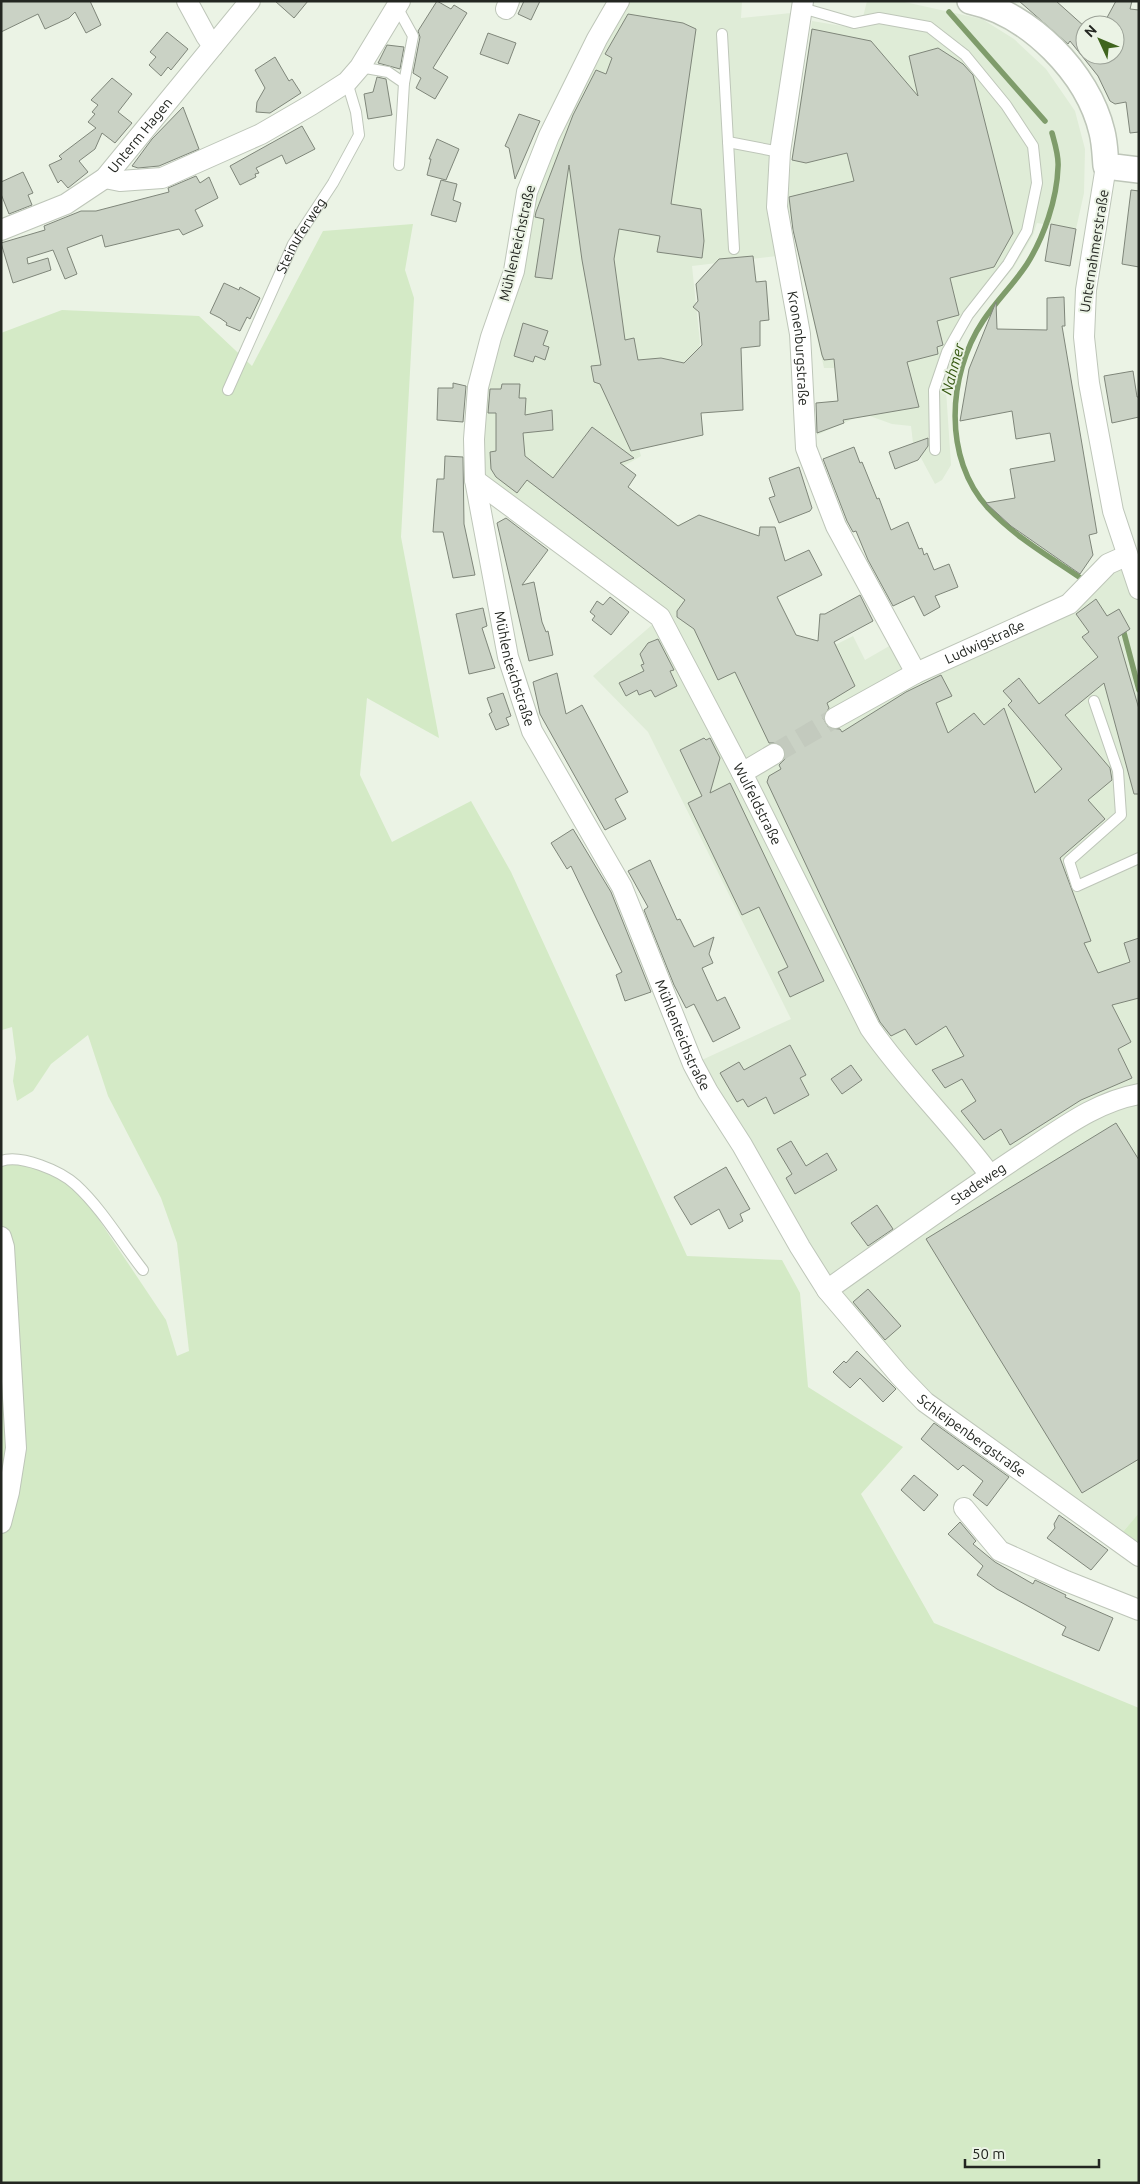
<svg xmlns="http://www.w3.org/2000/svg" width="1140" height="2184" font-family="Ubuntu,sans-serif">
  <rect width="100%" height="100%" fill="#ebf3e5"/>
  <g fill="#dfecd7">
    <polygon points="619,1 742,1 741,18 801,12 780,152 786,255 692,266 700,342 697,370 703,435 639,449 641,456 624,466 636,475 628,487 678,525 699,515 746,531 796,635 835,645 853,636 865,660 898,641 916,673 1069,604 1126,556 1139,591 1139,1513 1116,1540 955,1425 855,1326 693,1064 791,1019 648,732 593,676 660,618 475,480 474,439 520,222"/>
    <polygon points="867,1 900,1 982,19 1014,39 1046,69 1075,111 1085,149 1084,193 1076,229 1037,223 1033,235 1014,267 972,318 954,354 946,390 951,465 942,480 935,484 913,443 911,426 892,424 870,416 855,418 817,435 816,403 839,401 834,368 824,368 786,198 812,21 860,29"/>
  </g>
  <g fill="#d4eac6">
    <polygon points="413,224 405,270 414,298 401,537 439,738 367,698 360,775 392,842 471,801 511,872 687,1256 782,1260 800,1293 808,1387 903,1447 861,1494 934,1623 1139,1708 1139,2183 1,2183 1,1161 27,1162 59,1177 85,1199 166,1320 177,1356 189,1351 177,1243 161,1198 108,1096 88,1035 51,1064 33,1091 17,1101 13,1081 16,1058 12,1027 2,1030 1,1028 1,333 62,310 199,316 252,366 323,231"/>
    <polygon points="1139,1513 1139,1556 1116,1540"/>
  </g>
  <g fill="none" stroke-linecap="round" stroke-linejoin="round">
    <g stroke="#7f9c6b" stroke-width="5.5">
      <polyline points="949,12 1045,121"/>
      <path d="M1052,133C1055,144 1059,156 1058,167C1057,199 1044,237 1027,264C1014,284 996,301 983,321C947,375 943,459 988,508C1015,537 1050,557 1082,579"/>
      <polyline points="1124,633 1139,690"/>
    </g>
  </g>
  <g fill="#cad2c5" stroke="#7f867a">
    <polygon points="1,1 90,1 101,25 86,33 75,12 69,18 45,29 38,14 1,32"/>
    <polygon points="275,1 308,1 294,18"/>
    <polygon points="437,1 451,9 454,5 467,13 433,68 448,77 435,99 416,88 421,78 413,73 420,37 418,31"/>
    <polygon points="524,1 540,1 531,20 518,14"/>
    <polygon points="1019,1 1056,1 1085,27 1085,55 1115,55 1115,25 1103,25 1116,1 1132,1 1130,9 1139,10 1139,132 1130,133 1126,102 1115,104 1110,101 1098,76 1070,41 1068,44"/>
    <polygon points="628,14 683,23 696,29 671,204 701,209 704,241 702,258 657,252 660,236 619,229 614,259 625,340 634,338 638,360 661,358 684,363 702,345 699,312 693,307 698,301 696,284 719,259 753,256 756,282 766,281 769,320 760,321 760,346 741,348 743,410 701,413 703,435 631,451 600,384 594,382 591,366 601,365 582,260 569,165 552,279 535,277 544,219 535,217 536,212 573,115 596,70 606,74 612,58 605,54"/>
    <polygon points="812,29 871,41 918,96 909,56 938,48 963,64 973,75 1013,233 994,267 950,278 959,315 937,321 943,345 937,347 938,354 907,362 919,407 843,420 844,423 817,433 816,403 838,401 834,359 824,360 822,355 793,230 789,197 854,181 847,153 806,163 792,160"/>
    <polygon points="167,32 188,49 171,70 168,67 161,76 149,65 156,57 150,52"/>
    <polygon points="488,33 516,43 508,64 480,54"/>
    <polygon points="387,45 404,47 400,69 378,63"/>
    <polygon points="275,57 289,81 292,79 301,93 270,113 256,112 257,102 265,88 255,70"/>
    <polygon points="377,77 386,79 392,115 368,119 364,94 373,92"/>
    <polygon points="112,78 132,94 118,112 132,123 115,143 102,133 95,149 79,161 88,172 68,188 61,180 58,183 49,165 62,159 59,156 96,128 88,122 95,114 92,112 98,105 91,100"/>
    <polygon points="183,107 199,149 159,166 138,168 132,166 152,139"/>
    <polygon points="519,114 540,121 515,179 509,148 505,146"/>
    <polygon points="302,126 315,149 286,164 282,155 256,168 259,173 255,174 256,177 240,185 230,166"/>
    <polygon points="437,139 459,149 446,180 427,175 431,159 429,159"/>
    <polygon points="23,172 33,193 28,195 32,205 9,214 1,194 1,182"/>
    <polygon points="196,176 200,183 209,177 218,198 195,210 203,226 183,235 179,229 105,247 102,235 67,248 77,274 65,279 53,250 27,258 28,264 48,258 51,270 13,283 1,243 45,230 44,226 81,211 96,211 169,192 168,188"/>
    <polygon points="441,180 457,184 453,200 461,203 456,222 431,215"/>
    <polygon points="1131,190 1139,191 1139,267 1122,264"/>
    <polygon points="1051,224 1076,229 1070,266 1045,261"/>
    <polygon points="224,283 239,290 240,287 260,298 250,319 247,317 240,331 226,325 227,323 220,318 210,313"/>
    <polygon points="1064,297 1065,326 1062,326 1097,533 1089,535 1093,555 1080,574 1011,526 986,503 1015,498 1010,469 1055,461 1050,433 1016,439 1012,411 960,421 969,369 996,302 997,329 1047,330 1047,298"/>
    <polygon points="523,323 548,331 543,345 549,347 545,360 535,356 533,362 514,356"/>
    <polygon points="1133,371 1137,397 1139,397 1139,417 1112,423 1104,376"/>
    <polygon points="453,383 466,386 463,422 437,420 438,388 453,388"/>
    <polygon points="502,384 520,384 519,398 526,398 525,415 552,410 553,430 523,433 525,456 553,478 592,427 634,458 620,463 636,475 628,487 678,526 699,515 759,536 760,527 775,527 785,561 809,550 822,575 777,597 796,635 818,641 820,614 825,614 860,595 873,621 834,642 855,686 827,703 829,708 823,718 829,728 840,729 842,732 906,692 941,675 952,696 936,703 948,733 974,713 984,725 1004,708 1035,793 1062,769 1008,705 1012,701 1003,691 1019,678 1039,704 1098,657 1082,637 1089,632 1076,614 1096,599 1107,616 1119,609 1130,629 1118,637 1139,709 1139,794 1134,794 1104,683 1065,715 1110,768 1112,780 1088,800 1105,819 1060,858 1091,941 1084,943 1098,973 1130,962 1124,943 1139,938 1139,998 1112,1005 1131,1042 1118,1049 1132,1078 1081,1100 1010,1145 1001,1129 984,1140 961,1111 976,1101 962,1079 945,1088 932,1070 964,1056 946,1026 916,1045 905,1029 891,1036 880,1022 767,782 769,776 781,769 779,765 785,759 784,748 779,743 769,743 735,672 718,680 694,629 677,617 677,611 685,600 527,480 517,493 496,477 491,469 490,452 496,451 496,413 488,413 490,389 501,389"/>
    <polygon points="928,438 928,446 918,460 895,469 889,452"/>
    <polygon points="854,447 860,463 862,462 877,499 879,498 891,530 908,522 919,549 922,548 924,555 927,553 934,570 949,564 958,587 935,596 940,607 924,616 914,596 893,606 868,560 856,531 853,532 847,521 823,459"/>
    <polygon points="445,456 463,457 464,524 475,575 453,578 443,532 433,532 437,479 444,479"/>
    <polygon points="799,467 812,508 810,511 779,523 769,498 775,496 769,478"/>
    <polygon points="506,518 548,550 522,585 534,582 542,622 546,632 548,631 553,655 529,661 497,523"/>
    <polygon points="610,597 629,612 611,635 592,620 595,616 590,612 597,601 603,605"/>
    <polygon points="483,608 487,626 482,628 495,668 469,674 456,614"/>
    <polygon points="658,639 674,670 670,671 677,686 655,697 651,690 639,695 637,690 626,696 619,683 644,671 641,665 644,664 640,654 648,643"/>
    <polygon points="557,673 566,714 582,705 628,792 615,799 626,819 605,830 540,714 533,682"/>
    <polygon points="503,693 511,716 506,718 509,725 496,730 489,714 492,712 487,698"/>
    <polygon points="704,738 706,740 710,738 720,758 710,793 730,783 824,981 790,997 778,972 788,967 759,907 742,915 688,803 702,796 680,750"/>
    <polygon points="573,829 611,892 651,992 625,1001 616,975 622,972 571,866 567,869 551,843"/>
    <polygon points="650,860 677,920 680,919 694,947 714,937 709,954 713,963 702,968 717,1001 725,997 740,1028 713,1042 694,1004 686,1008 674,985 644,910 648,907 628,871"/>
    <polygon points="790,1045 806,1075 800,1078 809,1095 774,1114 766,1097 748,1107 743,1099 737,1102 720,1073 739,1062 744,1070"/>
    <polygon points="851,1065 862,1080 842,1094 831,1079"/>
    <polygon points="1116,1123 1139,1160 1139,1459 1082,1493 926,1239"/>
    <polygon points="791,1141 806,1166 827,1153 837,1170 795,1194 786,1178 792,1174 777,1149"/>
    <polygon points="726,1167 750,1209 740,1214 743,1221 729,1229 719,1209 691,1225 674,1197"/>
    <polygon points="877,1205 893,1229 868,1246 851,1223"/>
    <polygon points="868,1289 901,1326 885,1340 853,1302"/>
    <polygon points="857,1351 896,1389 883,1402 860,1378 850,1388 833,1372 844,1361 846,1363"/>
    <polygon points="934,1423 1009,1477 987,1506 973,1495 983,1481 963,1465 958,1470 921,1439"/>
    <polygon points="914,1475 938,1495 924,1511 901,1490"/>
    <polygon points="1059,1515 1108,1550 1091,1570 1047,1538 1055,1528 1054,1524"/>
    <polygon points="960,1522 976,1541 973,1544 995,1562 1033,1584 1035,1580 1066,1595 1065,1597 1113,1618 1099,1651 1062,1635 1066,1627 997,1589 977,1575 983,1566 948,1534"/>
  </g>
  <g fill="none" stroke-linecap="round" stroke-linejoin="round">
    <polyline stroke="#c3cabe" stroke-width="20" stroke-dasharray="20 10" stroke-linecap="butt" points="774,754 835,718"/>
    <defs>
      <g id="service">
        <polyline points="397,7 413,36 404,83 399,165"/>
        <polyline points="802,8 854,23 879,18 929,27 965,55 1006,105 1033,146 1037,183 1027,231 1008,264 968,315 947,352 934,390 935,450"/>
        <polyline points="722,34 734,249"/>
        <polyline points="360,67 388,72 404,83"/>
        <polyline points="728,142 780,152"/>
        <path id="s1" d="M228,390L293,244L333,183L359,135L356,112L347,82"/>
        <polyline points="1094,701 1118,771 1121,815 1069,861 1077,886 1139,858"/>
        <path d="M1,1161C21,1154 61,1171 76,1185C102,1209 121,1242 143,1270"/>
      </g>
      <g id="minor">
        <polyline points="187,1 206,36 213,46"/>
        <path id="s2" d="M619,1L597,39L549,136L527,192L514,271L491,337L478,387L474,439L475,480L508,657L532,731L622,887L693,1064L708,1092L742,1145L800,1247L827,1290L900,1376L925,1402L1139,1556"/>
        <path id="s3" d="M803,1L780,152L777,207L800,334L806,448L836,526L916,673"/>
        <polyline points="506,9 509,1"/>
        <polyline points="1106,166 1086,290 1084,337 1089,383 1113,511 1139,589"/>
        <polyline points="105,178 120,181 162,178 261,134 311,105 347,82 360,67 400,1"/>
        <path id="s4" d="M1,230L66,204L105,178L250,1"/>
        <path id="s5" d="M475,480L660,617L742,773L870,1028C906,1080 952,1124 990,1175"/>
        <path id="s6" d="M835,718L916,673L1069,604L1108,564L1126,556"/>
        <polyline points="742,773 774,754"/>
        <polyline points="1,1237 4,1247 16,1448 9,1492 1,1523"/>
        <path id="s7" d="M827,1290C892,1244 957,1197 1024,1153C1061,1129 1095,1102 1139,1094"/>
        <polyline points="964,1508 1000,1551 1066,1581 1139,1610"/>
      </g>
      <path id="tertiary" d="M970,1C1030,14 1088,73 1102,132C1105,144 1105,155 1106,166L1139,170"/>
    </defs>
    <use href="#service" stroke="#bec6b9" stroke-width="12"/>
    <use href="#minor" stroke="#bec6b9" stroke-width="22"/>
    <use href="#tertiary" stroke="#bec6b9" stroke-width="28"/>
    <use href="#service" stroke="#fff" stroke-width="10"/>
    <use href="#minor" stroke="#fff" stroke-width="20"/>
    <use href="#tertiary" stroke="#fff" stroke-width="25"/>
  </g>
  <g text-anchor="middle" stroke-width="4" stroke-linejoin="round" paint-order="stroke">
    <g font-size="14" fill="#232621" stroke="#ebf3e5">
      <text dy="5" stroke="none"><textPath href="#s4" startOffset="172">Unterm Hagen</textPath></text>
      <text dy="5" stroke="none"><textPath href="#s1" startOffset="171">Steinuferweg</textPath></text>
      <text transform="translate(517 243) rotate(-77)" y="5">Mühlenteichstraße</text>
      <text transform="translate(1094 251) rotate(-81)" y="5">Unternahmerstraße</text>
      <text dy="5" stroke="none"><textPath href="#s3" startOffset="351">Kronenburgstraße</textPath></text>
      <text dy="5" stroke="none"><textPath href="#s6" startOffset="168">Ludwigstraße</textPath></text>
      <text dy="5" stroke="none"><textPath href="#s2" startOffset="700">Mühlenteichstraße</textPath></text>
      <text dy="5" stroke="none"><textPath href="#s5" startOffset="441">Wulfeldstraße</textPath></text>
      <text dy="5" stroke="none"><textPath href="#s2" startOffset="1105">Mühlenteichstraße</textPath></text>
      <text dy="5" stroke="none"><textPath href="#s7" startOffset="185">Stadeweg</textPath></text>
      <text dy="5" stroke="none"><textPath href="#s2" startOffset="1605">Schleipenbergstraße</textPath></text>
    </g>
    <g font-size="15" font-style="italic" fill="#34570f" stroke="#ebf3e5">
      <text transform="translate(953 369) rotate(-75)" y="5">Nahmer</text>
    </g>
  </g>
  <rect width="1140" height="2184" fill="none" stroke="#232621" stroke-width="5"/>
  <g transform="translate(1100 40) rotate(314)"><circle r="24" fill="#ebf3e5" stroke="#9ba197"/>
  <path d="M0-4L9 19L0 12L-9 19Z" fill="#3f641d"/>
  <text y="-8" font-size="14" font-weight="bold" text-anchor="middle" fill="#232621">N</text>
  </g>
  <path d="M965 2159v8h134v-8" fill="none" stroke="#232621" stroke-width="2.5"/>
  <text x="972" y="2159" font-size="15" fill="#232621" stroke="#ebf3e5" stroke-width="4" paint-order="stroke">50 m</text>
</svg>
